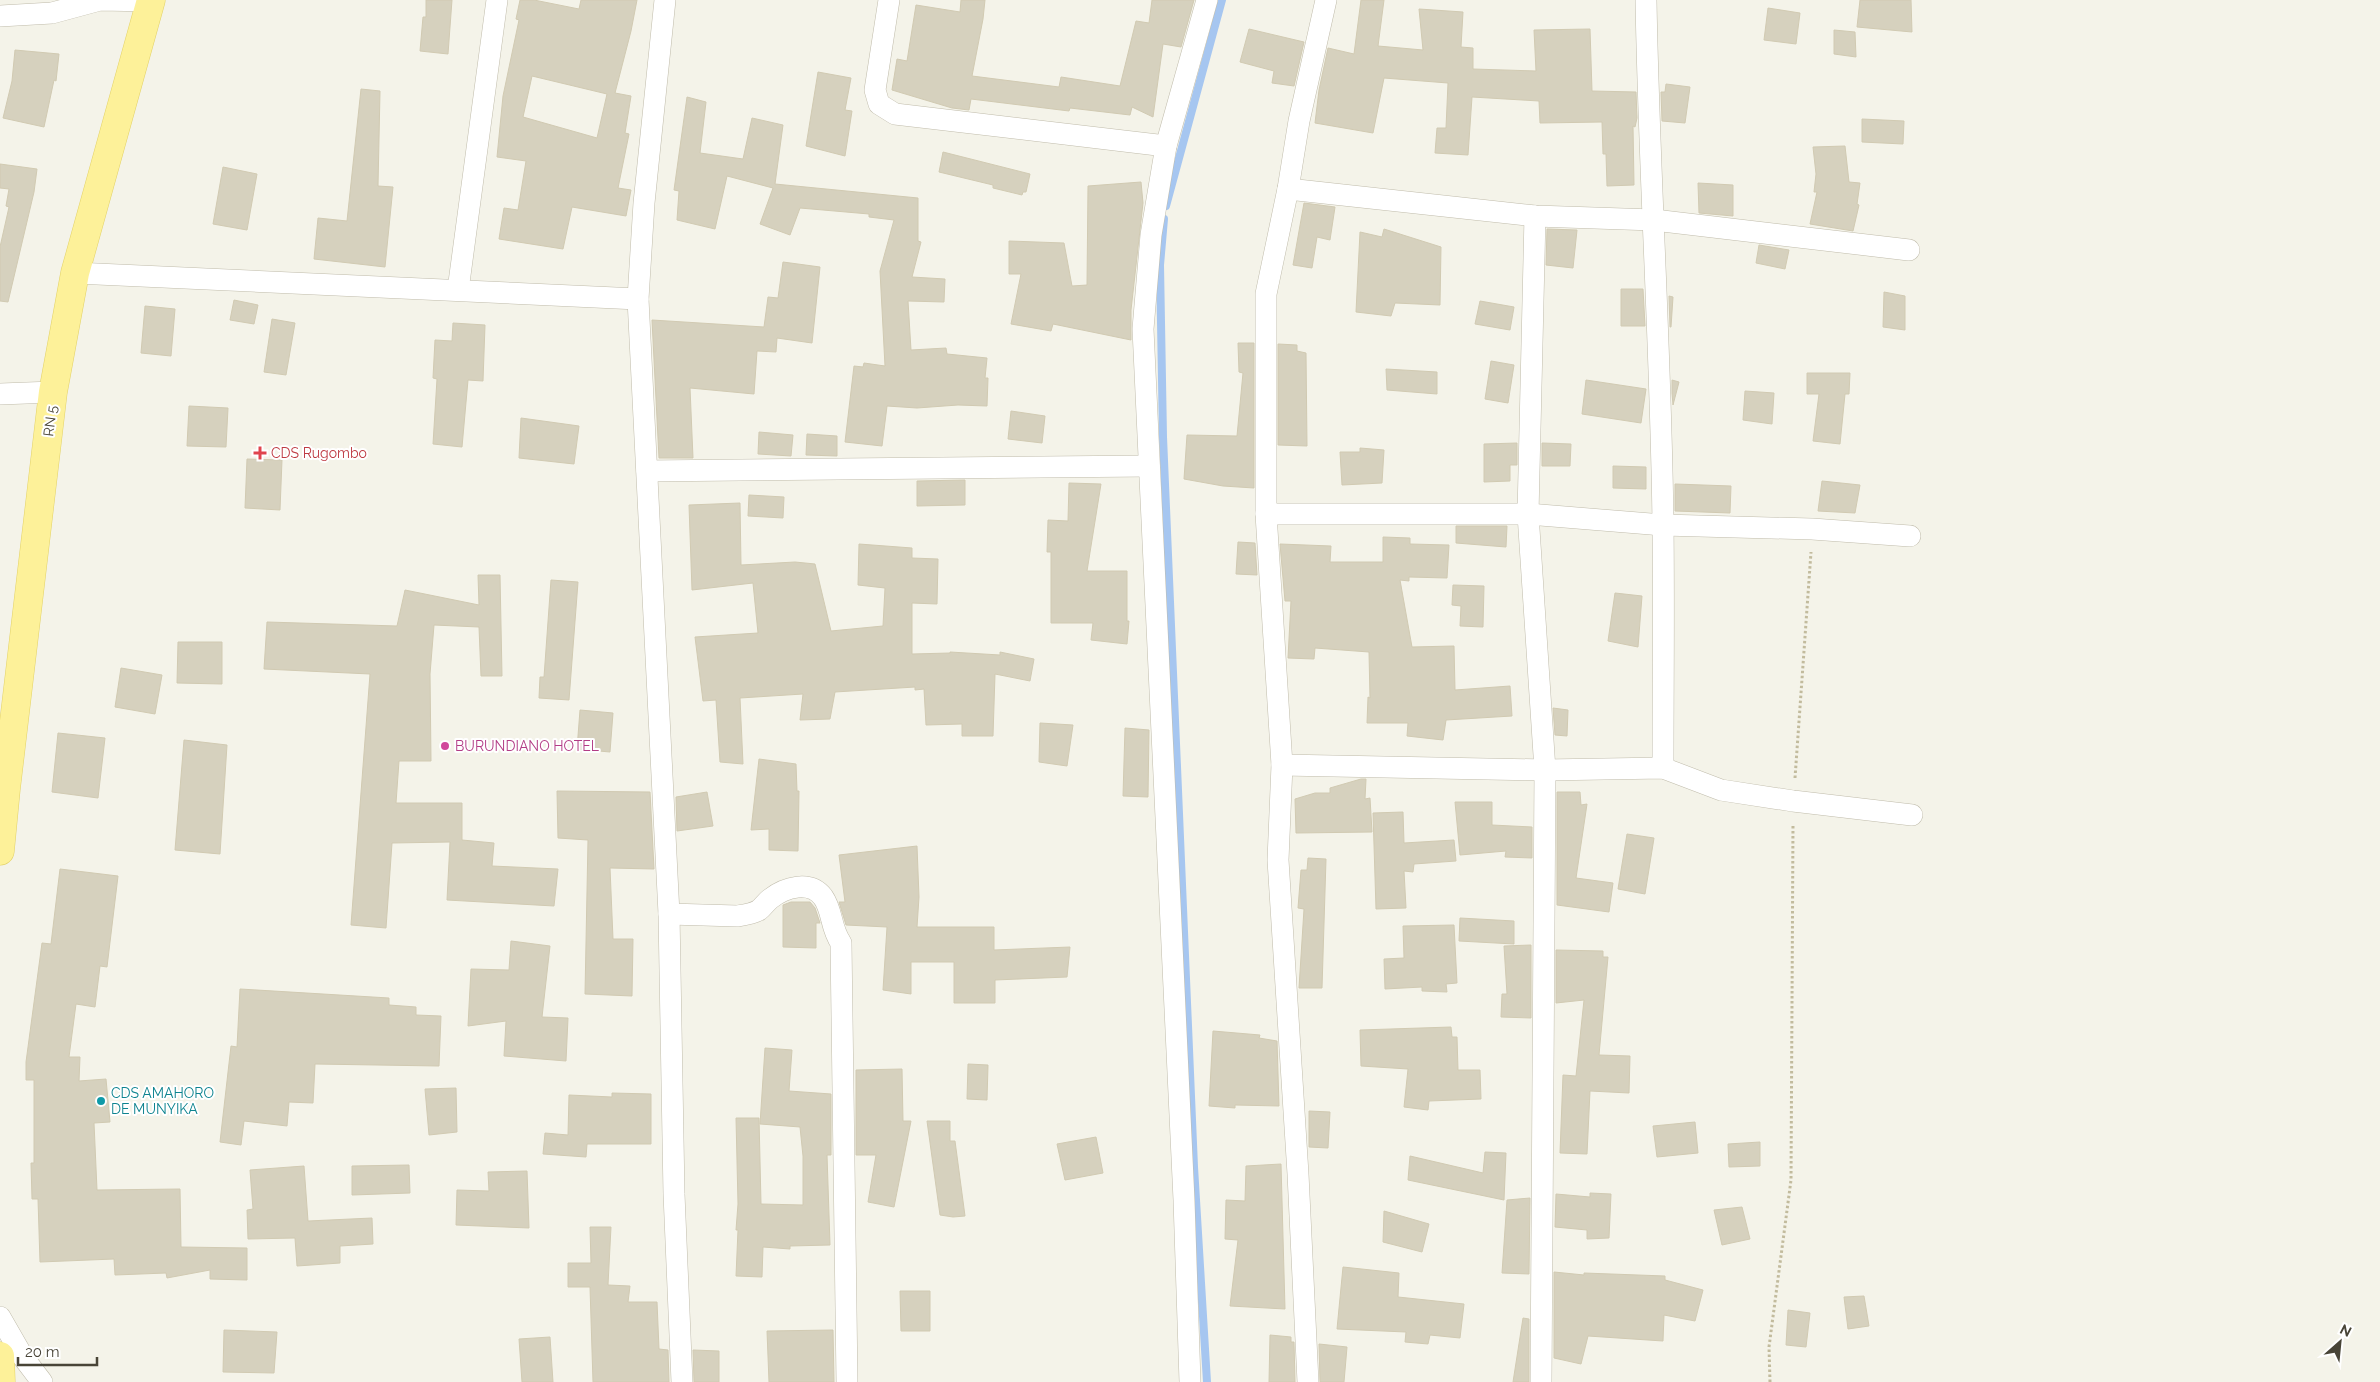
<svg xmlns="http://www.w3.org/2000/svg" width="2380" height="1382" font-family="Raleway,sans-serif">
  <rect width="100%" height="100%" fill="#f4f3e9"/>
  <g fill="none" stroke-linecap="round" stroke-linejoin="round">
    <g stroke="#a6c6f0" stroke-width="8">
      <polyline points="1166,206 1222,0"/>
      <polyline points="1164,219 1160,265 1163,437 1194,1167 1207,1382"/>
    </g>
  </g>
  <g fill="#d6d1be" stroke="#d1cab2" fill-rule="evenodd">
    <polygon points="426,0 452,0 448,54 420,51 423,17 426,17"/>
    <path d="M520,0H534L579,9L581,0H637L631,31L615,93L631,96L625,133L629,134L618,188L631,190L626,216L572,207L563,249L499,239L504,208L518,210L526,161L497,157L503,96L519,20L516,19ZM532,76L607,94L597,138L523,117Z"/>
    <polygon points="961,0 985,0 983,19 972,76 1059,87 1061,77 1120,86 1136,21 1149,23 1152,0 1194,0 1181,47 1163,44 1153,117 1132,107 1130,115 1070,108 1069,111 971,99 969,110 952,108 892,90 897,59 907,61 916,5 960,12"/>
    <polygon points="1361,0 1384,0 1378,46 1423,50 1419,9 1463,12 1461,47 1473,48 1473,69 1536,71 1534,30 1590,29 1592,91 1636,92 1637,118 1635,127 1633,126 1634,185 1607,186 1606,154 1603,154 1602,122 1540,123 1539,101 1472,97 1468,155 1435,153 1437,128 1446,128 1448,83 1384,78 1373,133 1315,123 1319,90 1328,48 1354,54"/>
    <polygon points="1860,0 1911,0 1912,32 1857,27"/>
    <polygon points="1768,8 1800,13 1796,44 1764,40"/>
    <polygon points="1249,29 1304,42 1294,86 1272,83 1274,71 1240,62"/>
    <polygon points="1834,30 1855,32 1856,57 1834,54"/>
    <polygon points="15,50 59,54 56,81 54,80 44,127 3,118 12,81"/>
    <polygon points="818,72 851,78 845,110 852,111 845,156 806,146"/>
    <polygon points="1666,84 1690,87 1685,123 1662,121 1661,92 1665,92"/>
    <polygon points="361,89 380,91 378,186 393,187 385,267 314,259 318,218 347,221"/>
    <polygon points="687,97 706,102 700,153 743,159 752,118 783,125 775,184 918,198 918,241 921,242 912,277 945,279 944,302 908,301 911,350 946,348 947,354 987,358 985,378 988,378 987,406 958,405 917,408 887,406 882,446 845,442 854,366 863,367 864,363 885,366 880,271 894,220 869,217 869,214 800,208 790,235 760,224 773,188 727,176 715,229 677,220 679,191 674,190"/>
    <polygon points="1862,119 1904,121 1903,144 1862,142"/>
    <polygon points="1845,146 1849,182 1860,183 1857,204 1859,205 1853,231 1810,224 1817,192 1814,192 1816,174 1813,147"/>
    <polygon points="943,152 1030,174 1026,192 1023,192 1022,195 993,188 993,185 939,172"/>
    <polygon points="0,164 37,169 34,192 8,302 0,301 0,247 9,207 6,206 9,189 0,188"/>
    <polygon points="223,167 257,174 247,230 213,224"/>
    <polygon points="1141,182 1143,203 1131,310 1131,340 1053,324 1051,331 1011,324 1021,274 1009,274 1009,241 1064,243 1072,286 1087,285 1088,186"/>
    <polygon points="1698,183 1733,185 1733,216 1699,213"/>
    <polygon points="1304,203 1335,207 1330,240 1317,237 1312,268 1293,265"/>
    <polygon points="1384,229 1441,247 1440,305 1395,303 1391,316 1356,312 1360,232 1382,237"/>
    <polygon points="1547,229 1577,230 1573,268 1546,265"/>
    <polygon points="1759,245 1789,250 1785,269 1756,263"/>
    <polygon points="783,262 820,267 812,343 777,338 776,352 757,351 754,394 690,388 693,458 659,458 652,320 764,327 768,297 778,298"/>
    <polygon points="1621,289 1643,289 1645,326 1621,326"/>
    <polygon points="1884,292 1905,296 1905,330 1883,327"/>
    <polygon points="1669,296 1673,297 1671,327 1670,327"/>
    <polygon points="234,300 258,305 254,324 230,320"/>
    <polygon points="1480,301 1514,307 1510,330 1475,324"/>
    <polygon points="145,306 175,309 171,356 141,353"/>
    <polygon points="272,319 295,323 286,375 264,372"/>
    <polygon points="453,323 485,325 483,381 468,380 462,447 433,444 437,379 433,378 435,340 452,341"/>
    <polygon points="1238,343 1254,343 1254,488 1223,486 1184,479 1187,435 1237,436 1243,373 1239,372"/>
    <polygon points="1278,344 1297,345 1297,351 1306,353 1307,446 1278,445"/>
    <polygon points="1491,361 1514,365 1508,403 1485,399"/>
    <polygon points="1386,369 1437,372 1437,394 1387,390"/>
    <polygon points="1807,373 1850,373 1849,394 1845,394 1840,444 1813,441 1819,394 1807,394"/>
    <polygon points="1586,380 1646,389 1641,423 1582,414"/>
    <polygon points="1672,380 1679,382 1673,405 1672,393"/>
    <polygon points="1745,391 1774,393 1772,424 1743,420"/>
    <polygon points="189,406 228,408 226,447 187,446"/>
    <polygon points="1011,411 1045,416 1042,443 1008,439"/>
    <polygon points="521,418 579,426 574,464 519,458"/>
    <polygon points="759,432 793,435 791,456 758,454"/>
    <polygon points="807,434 837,436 837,456 806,455"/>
    <polygon points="1517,443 1517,465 1510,465 1510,481 1484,482 1484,444"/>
    <polygon points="1542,443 1571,444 1570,466 1542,466"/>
    <polygon points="1360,448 1384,450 1382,483 1342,485 1340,452 1360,452"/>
    <polygon points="247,459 282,460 280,510 245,508"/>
    <polygon points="1613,466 1646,467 1646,489 1613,488"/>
    <polygon points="965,480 965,505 917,506 917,481"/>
    <polygon points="1822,481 1860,485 1855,513 1818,511"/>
    <polygon points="1069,483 1101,484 1087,571 1127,571 1127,621 1129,621 1127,644 1091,640 1093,623 1051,623 1051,552 1047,552 1048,520 1068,521"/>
    <polygon points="1675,484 1731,486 1730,513 1675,511"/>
    <polygon points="749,495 784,497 783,518 748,516"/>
    <polygon points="740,503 741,565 795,562 815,564 831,631 883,626 885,588 858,585 859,544 912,548 912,558 938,559 937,604 912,603 912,654 950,653 950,652 1000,655 1000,652 1034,659 1030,681 995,674 993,736 962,736 962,724 926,725 924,689 915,690 915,687 835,692 830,719 800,720 803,694 740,698 743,764 720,762 716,700 703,701 695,637 758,633 753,583 692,590 689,505"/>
    <polygon points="1456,526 1507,526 1506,547 1456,543"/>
    <polygon points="1383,537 1410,538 1410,544 1449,545 1447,578 1409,577 1409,581 1400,580 1412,647 1454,646 1455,690 1510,686 1512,716 1446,720 1443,740 1407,736 1408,723 1367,723 1368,697 1370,698 1369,652 1315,648 1314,659 1288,658 1291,601 1285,601 1280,544 1331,546 1330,562 1383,562"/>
    <polygon points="1238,542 1255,543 1257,575 1236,574"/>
    <polygon points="478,575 500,575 502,676 481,676 479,627 434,625 430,674 431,761 399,761 396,803 462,803 462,840 494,843 492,866 558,869 554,906 447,900 450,842 392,843 386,928 351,925 370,674 264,669 267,622 397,626 405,590 479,605"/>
    <polygon points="551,580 578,582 569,700 539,698 540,677 544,677"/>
    <polygon points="1453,585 1484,586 1483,627 1460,626 1461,606 1452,605"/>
    <polygon points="1615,593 1642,596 1638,647 1608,641"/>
    <polygon points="178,642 222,642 222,684 177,683"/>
    <polygon points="121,668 162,675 155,714 115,707"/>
    <polygon points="1553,708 1568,710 1567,736 1555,735"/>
    <polygon points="580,710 613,713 610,752 577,749"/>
    <polygon points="1040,723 1073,725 1067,766 1039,762"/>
    <polygon points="1125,728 1149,730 1148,797 1123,796"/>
    <polygon points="58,733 105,738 98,798 52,792"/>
    <polygon points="184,740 227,745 220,854 175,850"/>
    <polygon points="759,759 796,764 797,791 799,791 798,851 769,850 769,829 751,830"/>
    <polygon points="1361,779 1366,779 1365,799 1370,798 1372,832 1296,833 1295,799 1315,793 1330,793 1330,788"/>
    <polygon points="557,791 650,792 654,869 610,868 613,939 633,939 632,996 585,994 588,840 558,838"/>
    <polygon points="707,792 713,826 677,831 676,797"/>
    <polygon points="1557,792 1580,792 1581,805 1587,804 1576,878 1613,883 1609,912 1557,905"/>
    <polygon points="1455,802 1492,802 1492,825 1532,827 1532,858 1505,857 1506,851 1460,855"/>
    <polygon points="1403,812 1404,843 1454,840 1456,861 1414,864 1413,872 1404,871 1406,908 1376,909 1373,813"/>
    <polygon points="1627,834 1654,838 1645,894 1618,889"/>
    <polygon points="917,846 919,897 917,927 994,927 994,950 1070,947 1067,977 995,980 995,1003 954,1003 954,962 911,962 911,994 883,990 887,927 846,925 839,902 845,902 839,855"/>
    <polygon points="1308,858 1326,859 1322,988 1299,988 1304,909 1298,908 1301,870 1307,870"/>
    <polygon points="60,869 118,876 107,967 100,966 95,1007 76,1004 69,1057 80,1057 79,1081 106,1079 110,1122 94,1123 97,1190 180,1189 181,1247 247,1248 247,1280 210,1279 210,1270 167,1278 166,1273 115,1275 114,1259 40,1262 38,1199 32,1199 31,1163 34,1163 34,1080 26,1080 26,1062 42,943 51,944"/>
    <polygon points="791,902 810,902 815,908 820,923 816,923 816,948 783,947 783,905"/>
    <polygon points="1460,918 1514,921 1514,944 1459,941"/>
    <polygon points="1454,925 1457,983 1446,984 1447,992 1422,991 1422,987 1385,989 1384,959 1404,958 1403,926"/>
    <polygon points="511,941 550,946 542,1017 568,1018 566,1061 504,1056 506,1021 468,1026 471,969 509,970"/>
    <polygon points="1531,945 1531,1018 1501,1017 1502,994 1507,994 1504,946"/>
    <polygon points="1556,950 1603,951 1603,957 1608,957 1599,1055 1630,1056 1629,1093 1590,1091 1587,1154 1560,1153 1563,1075 1576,1076 1584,1000 1556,1003"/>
    <polygon points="240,989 389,998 389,1005 416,1007 416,1015 441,1016 439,1066 315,1064 313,1103 289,1102 287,1126 244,1121 241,1145 220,1142 231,1046 237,1047"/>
    <polygon points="1451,1027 1452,1037 1457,1037 1458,1070 1480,1070 1481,1099 1429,1101 1428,1110 1404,1107 1408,1069 1361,1066 1360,1030"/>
    <polygon points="1213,1031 1260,1035 1259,1038 1277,1041 1279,1106 1235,1105 1235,1108 1209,1106"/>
    <polygon points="765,1048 792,1050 789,1091 831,1094 831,1155 827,1155 830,1245 790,1246 790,1249 763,1247 762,1277 736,1276 738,1230 736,1230 738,1204 736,1118 759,1118 761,1204 803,1205 803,1156 800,1127 760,1124"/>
    <polygon points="968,1064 988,1065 987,1100 967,1099"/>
    <polygon points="902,1069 903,1121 911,1121 894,1207 868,1202 876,1155 856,1155 856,1070"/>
    <polygon points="456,1088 457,1132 429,1135 425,1089"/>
    <polygon points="612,1093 651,1094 651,1144 587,1144 586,1157 543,1154 545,1133 568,1135 569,1095 612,1097"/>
    <polygon points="1309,1111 1330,1112 1328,1148 1309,1147"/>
    <polygon points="927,1121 950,1121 950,1141 955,1141 965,1216 953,1217 940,1215"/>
    <polygon points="1695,1122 1698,1153 1657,1157 1653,1126"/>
    <polygon points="1096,1137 1103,1173 1065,1180 1057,1144"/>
    <polygon points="1760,1142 1760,1166 1729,1167 1728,1144"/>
    <polygon points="1485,1152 1506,1153 1504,1200 1408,1180 1410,1156 1483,1173"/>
    <polygon points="1281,1164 1285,1309 1230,1306 1238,1240 1225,1239 1226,1200 1245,1201 1246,1166"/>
    <polygon points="409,1165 410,1193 352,1195 352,1166"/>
    <polygon points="304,1166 308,1221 372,1218 373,1244 340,1246 340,1263 297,1266 295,1238 248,1239 247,1210 253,1209 250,1170"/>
    <polygon points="527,1171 529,1228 456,1225 457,1190 489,1191 488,1172"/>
    <polygon points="1590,1193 1611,1194 1609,1238 1587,1239 1587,1230 1555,1227 1556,1194 1590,1197"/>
    <polygon points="1530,1198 1529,1274 1502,1273 1507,1200"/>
    <polygon points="1742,1207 1750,1239 1722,1245 1714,1210"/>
    <polygon points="1384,1211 1429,1224 1422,1252 1383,1242"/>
    <polygon points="590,1227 611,1227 608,1285 630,1286 628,1302 657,1302 659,1349 668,1350 669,1382 593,1382 590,1287 568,1287 568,1263 591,1263"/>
    <polygon points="1343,1267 1399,1273 1398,1297 1464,1304 1460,1338 1430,1335 1428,1344 1405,1342 1406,1332 1337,1329"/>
    <polygon points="1554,1272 1584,1275 1584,1273 1665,1276 1665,1280 1703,1290 1695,1321 1664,1315 1663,1341 1588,1336 1581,1364 1554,1358"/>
    <polygon points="900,1291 930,1291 930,1331 901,1331"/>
    <polygon points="1864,1296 1869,1326 1848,1329 1844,1297"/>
    <polygon points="1788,1310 1810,1313 1806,1347 1786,1345"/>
    <polygon points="1523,1318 1529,1319 1529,1382 1513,1382"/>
    <polygon points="224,1330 277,1332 274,1373 223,1372"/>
    <polygon points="833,1330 834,1382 769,1382 767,1331"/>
    <polygon points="1270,1335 1291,1337 1291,1342 1294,1342 1295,1382 1269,1382"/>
    <polygon points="550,1337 553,1382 522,1382 519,1339"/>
    <polygon points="1319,1344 1347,1347 1344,1382 1320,1382"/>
    <polygon points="693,1350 719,1351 719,1382 694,1382"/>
  </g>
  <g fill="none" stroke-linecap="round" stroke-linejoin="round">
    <defs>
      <g id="street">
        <polyline points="665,0 644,203 638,299 669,914 674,1194 682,1382"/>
        <polyline points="889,0 875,90 879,104 895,114 1166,146"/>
        <path d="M1646,0C1649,175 1661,350 1663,525C1664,606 1663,687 1663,768"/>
        <polyline points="0,16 52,13 100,0 151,1"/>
        <polyline points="1288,189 1535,216 1654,220 1909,250"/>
        <polyline points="1535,216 1528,514 1545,770 1541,1382"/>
        <polyline points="75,273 638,299"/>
        <polyline points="458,290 497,0"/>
        <polyline points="0,394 53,392"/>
        <polyline points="647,471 1149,466"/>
        <polyline points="1266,514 1528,514 1663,525 1812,529 1910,536"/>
        <polyline points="1282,765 1545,770 1663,768 1721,790 1793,801 1912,815"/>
        <path d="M669,914L737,916C744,915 753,914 759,910C763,907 766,902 770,899C785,887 810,880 823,897C833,911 830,927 841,943L847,1382"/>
        <polyline points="0,1317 23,1357 42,1382"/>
        <polyline points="1190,1382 1184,1200 1143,329 1151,235 1166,146 1207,0"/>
        <polyline points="1308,1382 1298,1174 1278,860 1282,765 1266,514 1266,294 1288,189 1299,121 1326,0"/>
      </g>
      <g id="primary">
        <polyline points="0,851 6,789 53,392 75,273 151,0"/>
        <polyline points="0,1356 1,1382"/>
      </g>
    </defs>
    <use href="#street" stroke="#c0bcab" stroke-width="22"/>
    <use href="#primary" stroke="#e3d268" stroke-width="29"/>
    <g stroke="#c2bb9d" stroke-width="3" stroke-dasharray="2.5 2.5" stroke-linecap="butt">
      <polyline points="1795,778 1811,552"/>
      <polyline points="1770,1382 1769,1347 1791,1180 1793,824"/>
    </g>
    <use href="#street" stroke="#fff" stroke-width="21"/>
    <use href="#primary" stroke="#fdf199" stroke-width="28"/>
  </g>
  <path fill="#e0444e" stroke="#fff" stroke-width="2" d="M257.5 445.5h5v5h5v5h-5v5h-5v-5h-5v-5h5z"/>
  <circle fill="#d1479c" stroke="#fff" stroke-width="2" cx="445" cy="746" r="5"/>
  <circle fill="#0f9aa8" stroke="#fff" stroke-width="2" cx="101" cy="1101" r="5"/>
  <g text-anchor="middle" stroke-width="4" stroke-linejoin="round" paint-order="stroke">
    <g font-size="14" fill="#484437" stroke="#fff">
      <text transform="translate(50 421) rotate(-83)" y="5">RN 5</text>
    </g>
    <g font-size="14" fill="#be3a42" stroke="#fff" text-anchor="start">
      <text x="271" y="458">CDS Rugombo</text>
    </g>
    <g font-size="14" fill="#b23c85" stroke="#fff" text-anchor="start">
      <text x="455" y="751">BURUNDIANO HOTEL</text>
    </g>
    <g font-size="14" fill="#0d838f" stroke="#fff" text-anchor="start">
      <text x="111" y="1098">CDS AMAHORO<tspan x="111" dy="16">DE MUNYIKA</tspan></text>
    </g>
  </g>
  <g transform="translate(2340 1342) rotate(27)" stroke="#ffffff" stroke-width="4" paint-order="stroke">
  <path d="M0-4L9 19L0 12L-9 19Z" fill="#484437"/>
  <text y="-8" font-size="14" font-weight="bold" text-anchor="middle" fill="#484437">N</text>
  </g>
  <path d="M18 1357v8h79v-8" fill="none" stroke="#484437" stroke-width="2.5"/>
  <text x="25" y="1357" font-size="15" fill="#484437" stroke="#ffffff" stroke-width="4" paint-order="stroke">20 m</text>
</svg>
